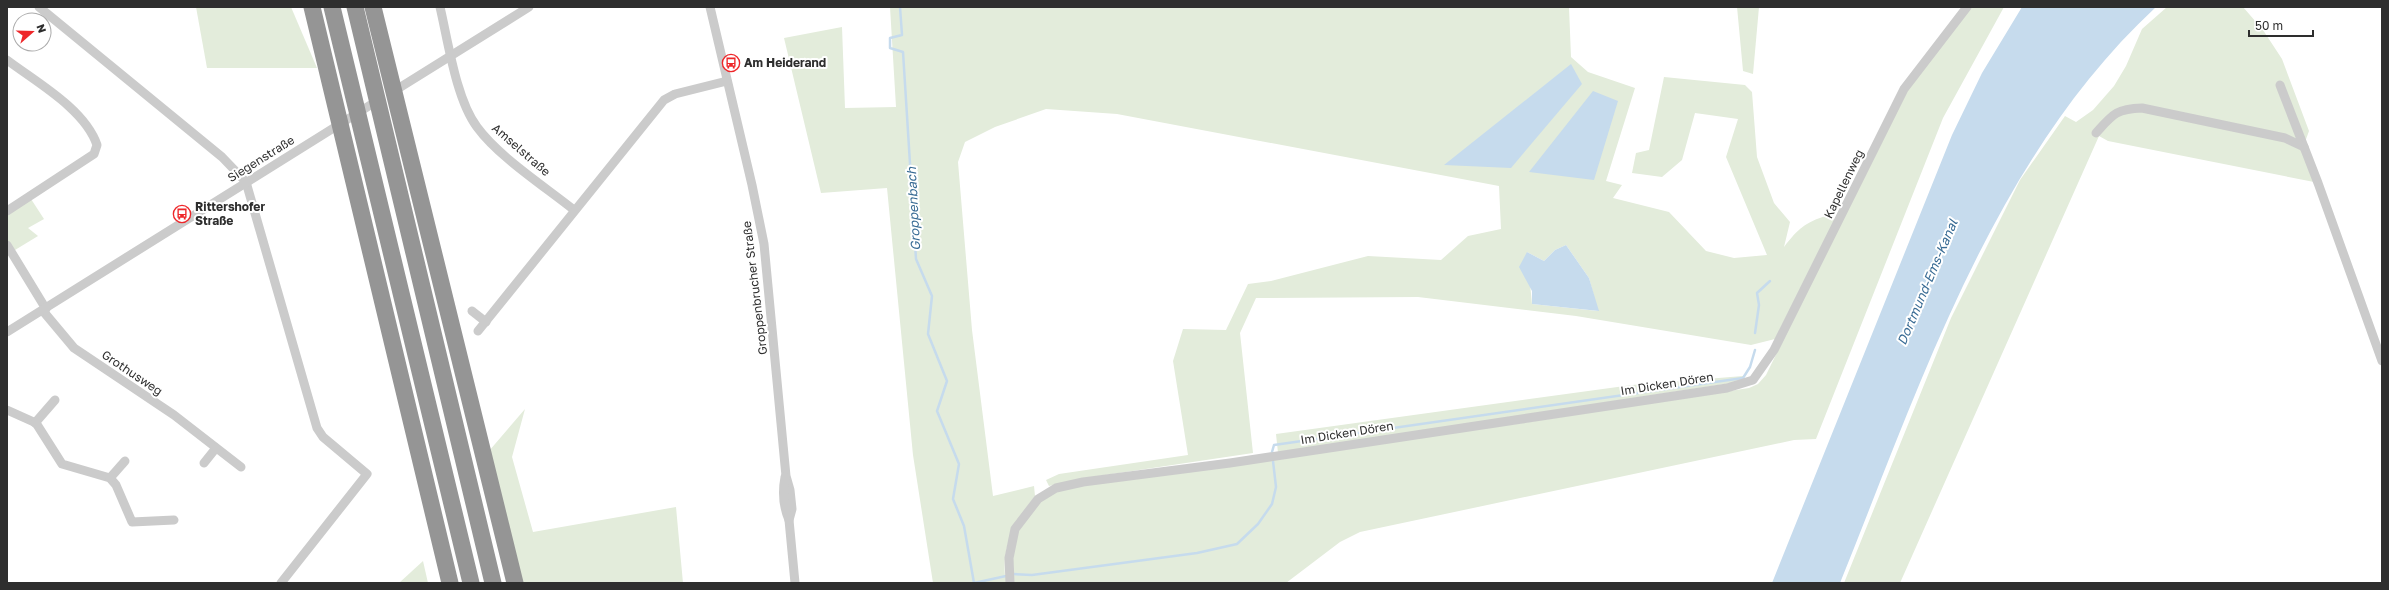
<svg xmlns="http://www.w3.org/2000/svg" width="2389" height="590" font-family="'Golos Text',sans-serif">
  <rect width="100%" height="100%" fill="#fff"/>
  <g fill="#e3ecdb" fill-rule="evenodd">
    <polygon points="196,7 291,7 317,68 207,68"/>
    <path d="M890,7H1569L1571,57L1588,72L1635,88L1606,181L1622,185L1613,198L1669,212L1706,251L1734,258L1767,255L1726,157L1738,119L1695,113L1682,160L1662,177L1632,173L1636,153L1649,150L1664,77L1745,85L1752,92L1757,157L1774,203L1790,222L1784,247C1799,228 1804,223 1828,215L1835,220L1775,339L1751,345L1576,316L1418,297L1256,298L1240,333L1253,453L1092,477L1516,424L1749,388L1758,384L1766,375L1907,89L1971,7H2004L1943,118L1816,439L1794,440L1360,532L1340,542L1286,583H933L913,455L887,188L821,193L784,38L842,27L845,108L896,107ZM1046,109L1117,114L1499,186L1501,229L1468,236L1441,260L1368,256L1271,281L1248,284L1226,330L1183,329L1173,361L1188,455L1059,474L1046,480L1049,486L1080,479L1038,500L1013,538L1009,576H1005C1002,543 1016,521 1035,496L1034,486L993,496L972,330L958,162L965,142L995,127ZM1566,245L1589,278L1598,311L1532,304L1527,252L1544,261L1555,250Z"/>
    <polygon points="1737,7 1759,7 1753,74 1743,71"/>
    <polygon points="2167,7 2243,7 2263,30 2282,59 2309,131 2305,142 2314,182 2108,141 2099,136 1900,583 1844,583 1951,318 2020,180 2065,116 2076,122 2093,110 2114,86 2126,66 2142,29"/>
    <polygon points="31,199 44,219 28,228 38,236 15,250 7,240 7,214"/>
    <polygon points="1743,376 1744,381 1278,453 1276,434 1632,385"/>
    <polygon points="525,409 512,457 533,532 676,507 683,583 521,583 489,451"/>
    <polygon points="423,561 428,583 399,583"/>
  </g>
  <g fill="#c6dbed">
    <path d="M2022,7H2156C1994,157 1921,383 1840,583H1772L1952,135L1982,73Z"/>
    <polygon points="1571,64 1582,84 1511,168 1444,165"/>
    <polygon points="1593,91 1618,101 1594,180 1529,172"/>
    <polygon points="1566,245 1589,278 1599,311 1532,304 1532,291 1519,267 1527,252 1544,261 1555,250"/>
  </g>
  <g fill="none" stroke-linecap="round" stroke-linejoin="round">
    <g stroke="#c6dbed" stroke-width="2.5">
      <polyline points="900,7 902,35 890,38 890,48 903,52 916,259 932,296 928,334 947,381 937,411 959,464 953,499 964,526 974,583"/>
      <polyline points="1755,333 1759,305 1757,293 1770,281"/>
      <polyline points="1272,452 1274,445 1743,378 1750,367 1755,350"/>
      <polyline points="1013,574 1032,575 1197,553 1237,544 1258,524 1272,504 1276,487 1273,461"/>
      <polyline points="974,583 1006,576"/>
    </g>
    <g stroke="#cbcbcb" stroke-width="9">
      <polyline points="39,7 222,157 246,182 317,428 323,437 367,474 281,583"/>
      <path d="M440,7C448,41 456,99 477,127C499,157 544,186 574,210"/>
      <polyline points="710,7 752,185 764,244 786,476 790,490 792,509 789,520 795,583"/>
      <path d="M7,60C36,82 85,109 97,145L94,154L7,211"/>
      <polyline points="2280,85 2318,183 2382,361"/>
      <polyline points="391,93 529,7"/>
      <path d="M2096,133C2113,114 2116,109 2142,108L2285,138L2304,147"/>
      <polyline points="7,245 46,309"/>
      <polyline points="43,311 74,348 174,415 241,467"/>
      <polyline points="472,311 486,322"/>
      <polyline points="478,331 664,100 675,94 727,81"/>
      <polyline points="7,332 380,99"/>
      <polyline points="7,410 36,423 62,464 110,478 116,485 132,522 174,520"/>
      <polyline points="35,423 55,400"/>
      <polyline points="204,463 216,448"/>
      <path d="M785,477C782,493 783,506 789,520"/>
      <polyline points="110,478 125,461"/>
      <polyline points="1010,583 1009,558 1015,529 1038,499 1056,488 1083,482 1230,463 1727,388 1753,380 1774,350 1904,89 1967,7"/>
    </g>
    <g stroke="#959595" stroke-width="17">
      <polyline points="312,7 450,583"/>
      <polyline points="332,7 471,583"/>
      <polyline points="355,7 493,583"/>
      <polyline points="373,7 515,583"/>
    </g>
  </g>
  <defs>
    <symbol id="bus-ring" viewBox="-11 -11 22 22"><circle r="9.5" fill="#fff" stroke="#ee272a" stroke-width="1.5"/><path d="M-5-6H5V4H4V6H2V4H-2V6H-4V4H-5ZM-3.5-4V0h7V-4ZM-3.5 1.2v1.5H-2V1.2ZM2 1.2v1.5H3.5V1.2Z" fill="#ee272a"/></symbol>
  </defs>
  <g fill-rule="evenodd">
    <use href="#bus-ring" x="721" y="53" width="20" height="20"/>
    <use href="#bus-ring" x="172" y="204" width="20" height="20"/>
  </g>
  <g text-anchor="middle" stroke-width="4" stroke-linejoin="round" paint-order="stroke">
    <g font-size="12" font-weight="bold" fill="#2e2e2e" stroke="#fff" text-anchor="start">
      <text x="744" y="67">Am Heiderand</text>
      <text x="195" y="211">Rittershofer<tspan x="195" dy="14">Straße</tspan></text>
    </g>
    <g font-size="12" fill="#2e2e2e" stroke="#fff">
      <text transform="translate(521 150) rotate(41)" y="4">Amselstraße</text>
      <text transform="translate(261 159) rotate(-32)" y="4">Siegenstraße</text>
      <text transform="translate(1844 184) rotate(-64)" y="4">Kapellenweg</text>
      <text transform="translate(755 288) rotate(-97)" y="4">Groppenbrucher Straße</text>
      <text transform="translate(132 373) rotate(34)" y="4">Grothusweg</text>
      <text transform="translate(1667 384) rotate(-9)" y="4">Im Dicken Dören</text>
      <text transform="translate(1347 433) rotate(-9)" y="4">Im Dicken Dören</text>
    </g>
    <g font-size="13" font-style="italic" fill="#386b94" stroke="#fff">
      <text transform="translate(913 209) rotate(-93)" y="5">Groppenbach</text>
      <text transform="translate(1927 282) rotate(-67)" y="5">Dortmund-Ems-Kanal</text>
    </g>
  </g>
  <rect width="2389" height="590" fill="none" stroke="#2e2e2e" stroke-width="16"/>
  <g transform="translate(32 32) rotate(70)"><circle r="19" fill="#ffffff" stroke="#ababab"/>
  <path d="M0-3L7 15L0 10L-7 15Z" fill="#ee272a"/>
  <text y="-6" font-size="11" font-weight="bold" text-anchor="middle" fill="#2e2e2e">N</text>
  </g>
  <path d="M2249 30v6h64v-6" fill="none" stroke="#2e2e2e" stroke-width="2"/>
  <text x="2255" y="30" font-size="12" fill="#2e2e2e" stroke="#ffffff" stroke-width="3" paint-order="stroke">50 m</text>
</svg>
